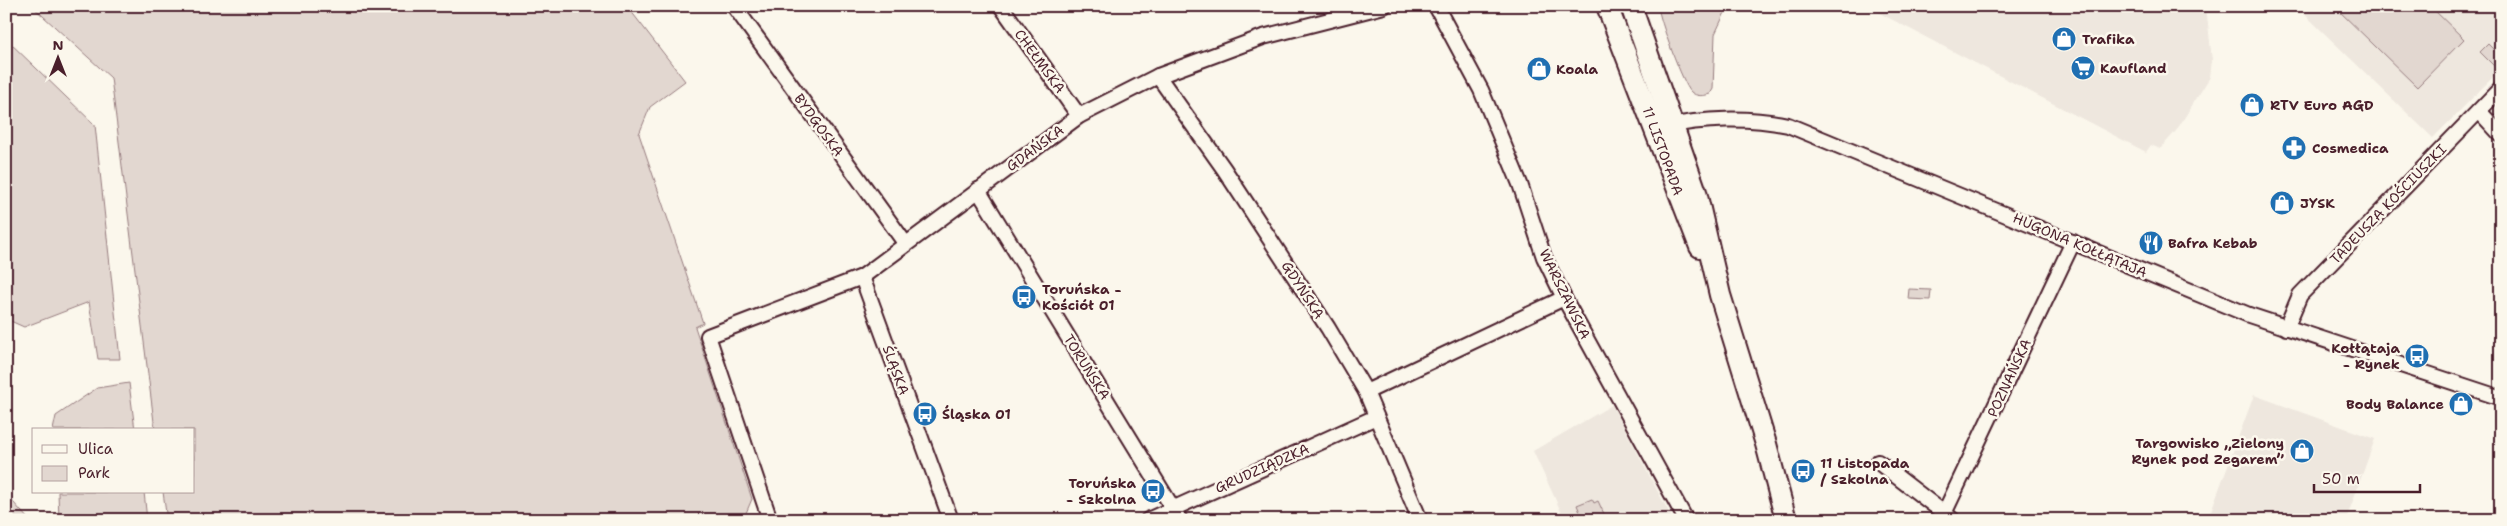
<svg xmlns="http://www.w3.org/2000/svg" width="2507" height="526" font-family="'Shantell Sans',sans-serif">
  <rect width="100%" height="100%" fill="#fbf7ec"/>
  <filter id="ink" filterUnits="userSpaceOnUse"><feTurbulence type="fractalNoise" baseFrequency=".02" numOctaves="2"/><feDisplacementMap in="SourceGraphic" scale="10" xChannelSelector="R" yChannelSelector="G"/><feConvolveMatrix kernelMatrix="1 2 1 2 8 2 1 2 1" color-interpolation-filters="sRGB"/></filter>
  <g filter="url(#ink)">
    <g fill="#eee7de">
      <polygon points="1866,6 2206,6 2212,60 2210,77 2176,131 2160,149 2151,145 2146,152"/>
      <polygon points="2296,6 2501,6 2501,69 2433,138"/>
      <polygon points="2254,395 2375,439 2346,520 2208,519"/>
      <polygon points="1612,405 1673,520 1565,520 1533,451"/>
    </g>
    <g fill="#e2d7d0" stroke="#967b7e">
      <polygon points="32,6 627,6 685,81 650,107 639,134 703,323 695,327 752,499 743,520 167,520 163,492 194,492 194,430 155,430 111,78"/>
      <path d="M1658,6H1728L1715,34L1713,89L1710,94C1703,96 1697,97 1691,92C1683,84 1659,19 1658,6Z"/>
      <polygon points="2334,6 2430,6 2464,39 2417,87"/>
      <polygon points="6,39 95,125 120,359 98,359 89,302 24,327 6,319"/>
      <polygon points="2488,44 2501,57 2494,66 2480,52"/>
      <polygon points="1909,289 1931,290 1930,300 1908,299"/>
      <polygon points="129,383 135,430 53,430 56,416 97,388"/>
      <polygon points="58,492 144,492 147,520 59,520"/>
      <polygon points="6,494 29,520 6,520"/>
      <polygon points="1592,499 1594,503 1598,501 1606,518 1575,520 1582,517 1577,505"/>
    </g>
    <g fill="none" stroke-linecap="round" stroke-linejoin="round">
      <defs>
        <g id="street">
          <polyline points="734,6 905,243"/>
          <polyline points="1001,6 1079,116"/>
          <polyline points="1436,6 1481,90 1520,184 1544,257 1564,298 1686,520"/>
          <polyline points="1158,76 1224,169 1328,328 1366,392 1420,520"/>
          <polyline points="2479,111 2501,135"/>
          <path d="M1664,127C1703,118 1749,117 1788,125L2249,315L2501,398"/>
          <polyline points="978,190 1180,520"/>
          <polyline points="862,277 951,520"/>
          <polyline points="2286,328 2300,295 2501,88"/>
          <polyline points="1366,392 1564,298"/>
          <polyline points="1878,462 1953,520"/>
          <polyline points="770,520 708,336 862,277 1079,116 1158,76 1263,37 1384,6"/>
          <polyline points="1148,520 1376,417"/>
          <polyline points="1941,520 2073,242"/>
        </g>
        <g id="secondary">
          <polyline points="1607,6 1700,247"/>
          <polyline points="1631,6 1696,192 1720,295 1766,444 1786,520"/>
        </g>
      </defs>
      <use href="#street" stroke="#4a1f2b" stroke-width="18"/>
      <use href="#secondary" stroke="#4a1f2b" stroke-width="24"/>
      <use href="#street" stroke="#fbf7ec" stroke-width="14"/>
      <use href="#secondary" stroke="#fbf7ec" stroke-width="20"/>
    </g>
  </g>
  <defs>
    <symbol id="shop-disc" viewBox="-11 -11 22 22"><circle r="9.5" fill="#1f6fb2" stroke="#fbf7ec"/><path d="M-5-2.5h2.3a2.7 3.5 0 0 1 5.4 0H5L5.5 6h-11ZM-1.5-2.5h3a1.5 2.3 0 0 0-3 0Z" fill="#fff"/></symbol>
    <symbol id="supermarket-disc" viewBox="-11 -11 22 22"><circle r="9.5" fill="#1f6fb2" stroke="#fbf7ec"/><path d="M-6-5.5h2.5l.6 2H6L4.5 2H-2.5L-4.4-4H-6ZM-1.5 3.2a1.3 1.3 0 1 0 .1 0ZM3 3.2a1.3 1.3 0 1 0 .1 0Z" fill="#fff"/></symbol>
    <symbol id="pharmacy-disc" viewBox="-11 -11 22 22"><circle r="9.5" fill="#1f6fb2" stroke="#fbf7ec"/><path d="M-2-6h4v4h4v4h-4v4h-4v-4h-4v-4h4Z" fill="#fff"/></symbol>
    <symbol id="restaurant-disc" viewBox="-11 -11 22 22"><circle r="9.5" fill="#1f6fb2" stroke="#fbf7ec"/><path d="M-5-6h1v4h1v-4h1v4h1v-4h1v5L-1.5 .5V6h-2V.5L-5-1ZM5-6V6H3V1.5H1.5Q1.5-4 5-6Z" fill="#fff"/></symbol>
    <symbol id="bus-disc" viewBox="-11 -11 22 22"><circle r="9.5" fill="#1f6fb2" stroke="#fbf7ec"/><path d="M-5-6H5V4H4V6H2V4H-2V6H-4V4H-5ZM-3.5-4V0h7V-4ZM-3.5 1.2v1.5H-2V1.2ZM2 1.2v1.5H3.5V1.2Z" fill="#fff"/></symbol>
  </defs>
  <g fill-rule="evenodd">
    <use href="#shop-disc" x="2050" y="25" width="28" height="28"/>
    <use href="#supermarket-disc" x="2069" y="54" width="28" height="28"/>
    <use href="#shop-disc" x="1525" y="55" width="28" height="28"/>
    <use href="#shop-disc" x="2238" y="91" width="28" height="28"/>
    <use href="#pharmacy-disc" x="2280" y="134" width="28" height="28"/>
    <use href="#shop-disc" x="2268" y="189" width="28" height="28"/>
    <use href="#restaurant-disc" x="2137" y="229" width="28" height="28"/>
    <use href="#bus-disc" x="1010" y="283" width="28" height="28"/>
    <use href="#bus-disc" x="2403" y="342" width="28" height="28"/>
    <use href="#shop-disc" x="2447" y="390" width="28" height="28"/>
    <use href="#bus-disc" x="911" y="400" width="28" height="28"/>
    <use href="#shop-disc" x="2288" y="437" width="28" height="28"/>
    <use href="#bus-disc" x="1789" y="457" width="28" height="28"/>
    <use href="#bus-disc" x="1139" y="477" width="28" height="28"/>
  </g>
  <g text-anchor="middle" stroke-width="5" stroke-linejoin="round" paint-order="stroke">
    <g font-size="14" font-weight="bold" fill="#4a1f2b" stroke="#fbf7ec" text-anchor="start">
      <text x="2082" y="44">Trafika</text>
      <text x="2100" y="73">Kaufland</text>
      <text x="1556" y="74">Koala</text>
      <text x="2270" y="110">RTV Euro AGD</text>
      <text x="2312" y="153">Cosmedica</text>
      <text x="2300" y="208">JYSK</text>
      <text x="2168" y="248">Bafra Kebab</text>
      <text x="1042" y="294">Toruńska -<tspan x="1042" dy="16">Kościół 01</tspan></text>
      <text x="2400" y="353" text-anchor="end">Kołłątaja<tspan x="2400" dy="16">- Rynek</tspan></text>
      <text x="2444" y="409" text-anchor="end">Body Balance</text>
      <text x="942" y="419">Śląska 01</text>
      <text x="2284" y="448" text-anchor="end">Targowisko „Zielony<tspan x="2284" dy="16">Rynek pod Zegarem”</tspan></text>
      <text x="1820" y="468">11 Listopada<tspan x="1820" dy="16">/ Szkolna</tspan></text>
      <text x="1136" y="488" text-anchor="end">Toruńska<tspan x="1136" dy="16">- Szkolna</tspan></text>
    </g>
    <g font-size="14" fill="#4a1f2b" stroke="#fbf7ec">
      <text transform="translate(1040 61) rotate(54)" y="5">CHEŁMSKA</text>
      <text transform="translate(819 125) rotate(54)" y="5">BYDGOSKA</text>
      <text transform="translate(1035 148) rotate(-36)" y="5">GDAŃSKA</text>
      <text transform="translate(1663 151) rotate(70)" y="5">11 LISTOPADA</text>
      <text transform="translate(2388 204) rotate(-46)" y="5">TADEUSZA KOŚCIUSZKI</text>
      <text transform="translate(2080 245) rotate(23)" y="5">HUGONA KOŁŁĄTAJA</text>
      <text transform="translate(1303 290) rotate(57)" y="5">GDYŃSKA</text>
      <text transform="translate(1565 294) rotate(64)" y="5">WARSZAWSKA</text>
      <text transform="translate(1087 367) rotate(58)" y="5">TORUŃSKA</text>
      <text transform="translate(896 370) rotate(70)" y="5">ŚLĄSKA</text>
      <text transform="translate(2009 378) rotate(-65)" y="5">POZNAŃSKA</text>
      <text transform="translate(1262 468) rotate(-24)" y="5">GRUDZIĄDZKA</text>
    </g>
  </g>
  <rect width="2507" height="526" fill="none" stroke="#fbf7ec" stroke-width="25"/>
  <rect x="12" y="12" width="2482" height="501" fill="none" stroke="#4a1f2b" stroke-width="2" filter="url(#ink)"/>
  <rect x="32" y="428" width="162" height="65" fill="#fbf7ec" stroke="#b4a19f"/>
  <rect x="42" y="445" width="25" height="8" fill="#fbf7ec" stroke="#b4a19f"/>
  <text x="78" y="454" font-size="15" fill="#4a1f2b">Ulica</text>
  <rect x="42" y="466" width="25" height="15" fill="#e2d7d0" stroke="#b4a19f"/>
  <text x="78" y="478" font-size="15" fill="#4a1f2b">Park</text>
  <g transform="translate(58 58)" stroke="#fbf7ec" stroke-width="4" paint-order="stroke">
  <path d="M0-4L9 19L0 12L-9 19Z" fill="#4a1f2b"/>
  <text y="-8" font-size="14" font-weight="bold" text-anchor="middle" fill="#4a1f2b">N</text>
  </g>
  <path d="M2314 484v8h106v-8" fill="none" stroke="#4a1f2b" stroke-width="2.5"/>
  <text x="2322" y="484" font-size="15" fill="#4a1f2b" stroke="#fbf7ec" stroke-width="4" paint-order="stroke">50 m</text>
</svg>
